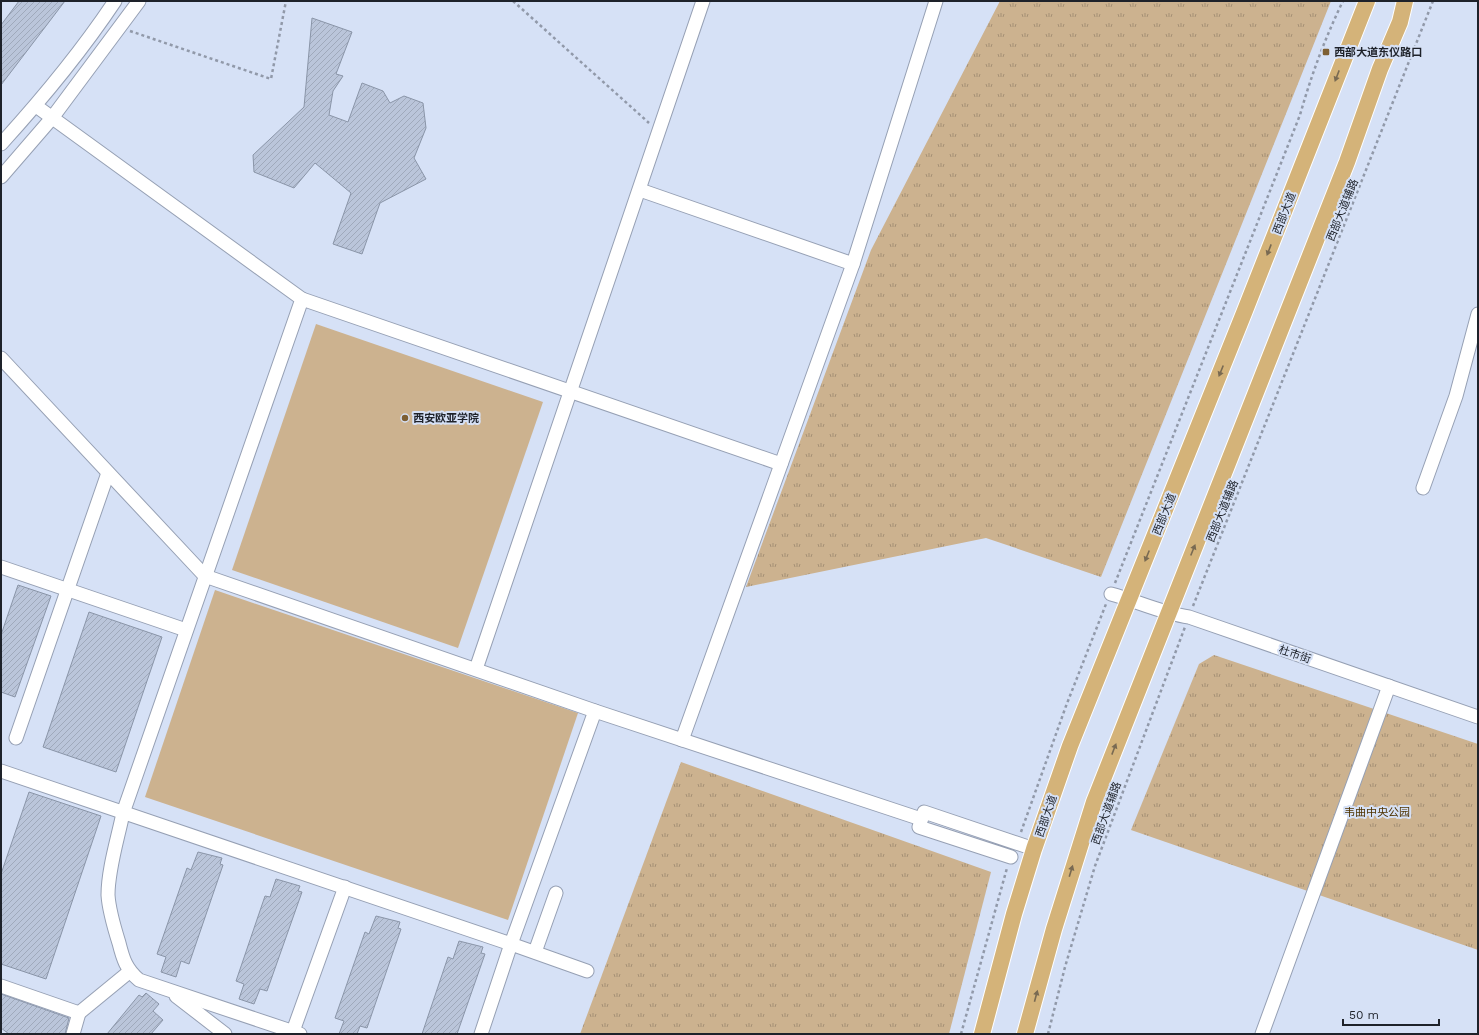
<svg xmlns="http://www.w3.org/2000/svg" width="1479" height="1035" font-family="'Work Sans','Noto Sans SC',sans-serif">
  <defs>
    <pattern id="grass-tufts" width="24" height="20" patternUnits="userSpaceOnUse"><rect width="24" height="20" fill="#ccb28f"/><path d="M3 7l-1-3M5 7V3M7 7l1-3M15 17l-1-3M17 17v-4M19 17l1-3" fill="none" stroke="#a59075"/></pattern>
    <pattern id="building-hatch" width="6" height="6" patternUnits="userSpaceOnUse"><rect width="6" height="6" fill="#bac5da"/><path d="M-1 1l2-2M0 6l6-6M5 7l2-2" fill="none" stroke="#9fa9bb"/></pattern>
  </defs>
  <rect width="100%" height="100%" fill="#d6e1f6"/>
  <g fill="url(#grass-tufts)">
    <polygon points="1000,1 1331,1 1101,577 986,538 746,587 871,250"/>
    <polygon points="1214,655 1478,744 1478,950 1131,830 1199,664"/>
    <polygon points="681,762 991,872 949,1034 580,1034"/>
  </g>
  <g fill="#ccb28f">
    <polygon points="316,324 543,402 458,648 232,570"/>
    <polygon points="215,590 578,713 508,920 145,797"/>
  </g>
  <g fill="url(#building-hatch)" stroke="#8a95a8">
    <polygon points="19,1 65,1 1,85 1,25"/>
    <polygon points="312,18 352,32 336,74 343,76 333,91 329,115 348,122 362,83 383,91 390,103 404,96 423,103 426,128 414,158 426,179 380,203 362,254 333,244 351,193 315,163 294,188 254,172 253,155 304,107"/>
    <polygon points="18,585 51,596 15,697 1,692 1,635"/>
    <polygon points="89,612 162,637 116,772 43,747"/>
    <polygon points="29,792 101,816 46,979 1,964 1,874"/>
    <polygon points="198,852 222,858 220,864 223,865 189,964 181,961 176,977 161,972 166,957 157,954 187,868 191,870"/>
    <polygon points="276,879 300,886 298,891 302,892 267,991 260,989 254,1004 239,999 244,984 236,981 265,896 270,897"/>
    <polygon points="376,916 400,922 398,928 401,929 367,1028 360,1026 357,1034 339,1034 344,1021 335,1018 365,932 369,934"/>
    <polygon points="459,941 483,947 481,953 485,954 457,1034 422,1034 448,957 453,959"/>
    <polygon points="146,993 159,1004 153,1011 163,1020 151,1034 107,1034 139,995 142,997"/>
    <polygon points="1,994 69,1018 65,1034 9,1034 1,1028"/>
  </g>
  <g fill="none" stroke-linecap="round" stroke-linejoin="round">
    <defs>
      <g id="minor">
        <path d="M36,106L302,299L123,813C118,838 108,869 108,895C109,911 114,927 119,943C123,959 126,969 139,980L300,1034"/>
        <path d="M1,144C42,99 81,52 115,1"/>
        <polyline points="1,177 52,118 139,1"/>
        <polyline points="640,190 853,264 936,1"/>
        <polyline points="302,299 781,464"/>
        <polyline points="1,358 205,576 595,711 921,819"/>
        <polyline points="1423,488 1456,396 1478,314"/>
        <polyline points="1,567 186,630"/>
        <path d="M1111,594C1137,601 1161,613 1189,617L1478,717"/>
        <polyline points="476,669 703,1"/>
        <polyline points="16,738 108,473"/>
        <polyline points="682,740 853,264"/>
        <polyline points="1,771 511,944 595,711"/>
        <polyline points="1011,857 919,827 924,812 1034,849"/>
        <polyline points="535,952 556,893"/>
        <polyline points="1,986 79,1013 73,1034"/>
        <polyline points="176,996 225,1034"/>
        <polyline points="79,1013 129,972"/>
        <polyline points="292,1034 345,887"/>
        <polyline points="481,1034 511,944 587,971"/>
        <polyline points="1262,1034 1389,686"/>
      </g>
      <g id="major">
        <polyline points="982,1034 1014,914 1034,849 1070,746 1244,313 1367,1"/>
        <polyline points="1025,1034 1054,929 1094,802 1347,162 1380,69 1400,22 1405,1"/>
      </g>
    </defs>
    <use href="#minor" stroke="#96a0b4" stroke-width="15"/>
    <use href="#major" stroke="#fff" stroke-width="18"/>
    <g stroke="#9199a9" stroke-width="2.5" stroke-dasharray="3 3" stroke-linecap="butt">
      <polyline points="513,1 649,123"/>
      <polyline points="130,31 271,79 286,1"/>
      <path d="M1115,583L1300,115C1311,76 1325,38 1343,1"/>
      <polyline points="1193,606 1433,1"/>
      <polyline points="1021,832 1066,706 1106,604"/>
      <polyline points="961,1034 1007,868"/>
      <polyline points="1048,1034 1065,967 1095,866 1185,627"/>
    </g>
    <use href="#minor" stroke="#fff" stroke-width="13"/>
    <use href="#major" stroke="#d4b379" stroke-width="16"/>
  </g>
  <defs><path id="oneway-solid" d="M-6-.8H1V-3.2L6.5 0L1 3.2V.8H-6Z"/></defs>
  <g fill="#796a52">
    <use href="#oneway-solid" transform="translate(1337 76) rotate(111)"/>
    <use href="#oneway-solid" transform="translate(1269 250) rotate(111)"/>
    <use href="#oneway-solid" transform="translate(1221 371) rotate(112)"/>
    <use href="#oneway-solid" transform="translate(1193 550) rotate(-68)"/>
    <use href="#oneway-solid" transform="translate(1147 556) rotate(112)"/>
    <use href="#oneway-solid" transform="translate(1114 749) rotate(-69)"/>
    <use href="#oneway-solid" transform="translate(1071 871) rotate(-73)"/>
    <use href="#oneway-solid" transform="translate(1036 996) rotate(-75)"/>
  </g>
  <g fill="#7d5f33" stroke="#d6e1f6" stroke-width="1.5">
    <rect x="1322" y="48" width="8" height="8" rx="2"/>
    <circle cx="405" cy="418" r="4"/>
  </g>
  <g text-anchor="middle" stroke-width="4" stroke-linejoin="round" paint-order="stroke">
    <g font-size="11" font-weight="bold" fill="#1e222a" stroke="#d6e1f6" text-anchor="start">
      <text x="1334" y="56">西部大道东仪路口</text>
      <text x="413" y="422">西安欧亚学院</text>
    </g>
    <g font-size="11" fill="#1e222a" stroke="#d6e1f6">
      <text transform="translate(1342 210) rotate(-68)" y="4">西部大道辅路</text>
      <text transform="translate(1284 213) rotate(-69)" y="4">西部大道</text>
      <text transform="translate(1222 511) rotate(-68)" y="4">西部大道辅路</text>
      <text transform="translate(1164 514) rotate(-68)" y="4">西部大道</text>
      <text transform="translate(1295 654) rotate(19)" y="4">杜市街</text>
      <text transform="translate(1106 813) rotate(-70)" y="4">西部大道辅路</text>
      <text transform="translate(1046 816) rotate(-71)" y="4">西部大道</text>
    </g>
    <g font-size="11" fill="#4f3300" stroke="#d6e1f6">
      <text x="1377" y="816">韦曲中央公园</text>
    </g>
  </g>
  <rect width="1479" height="1035" fill="none" stroke="#1e222a" stroke-width="4"/>
  <path d="M1343 1019v6h96v-6" fill="none" stroke="#1e222a" stroke-width="2"/>
  <text x="1349" y="1019" font-size="12" fill="#1e222a" stroke="#d6e1f6" stroke-width="3" paint-order="stroke">50 m</text>
</svg>
